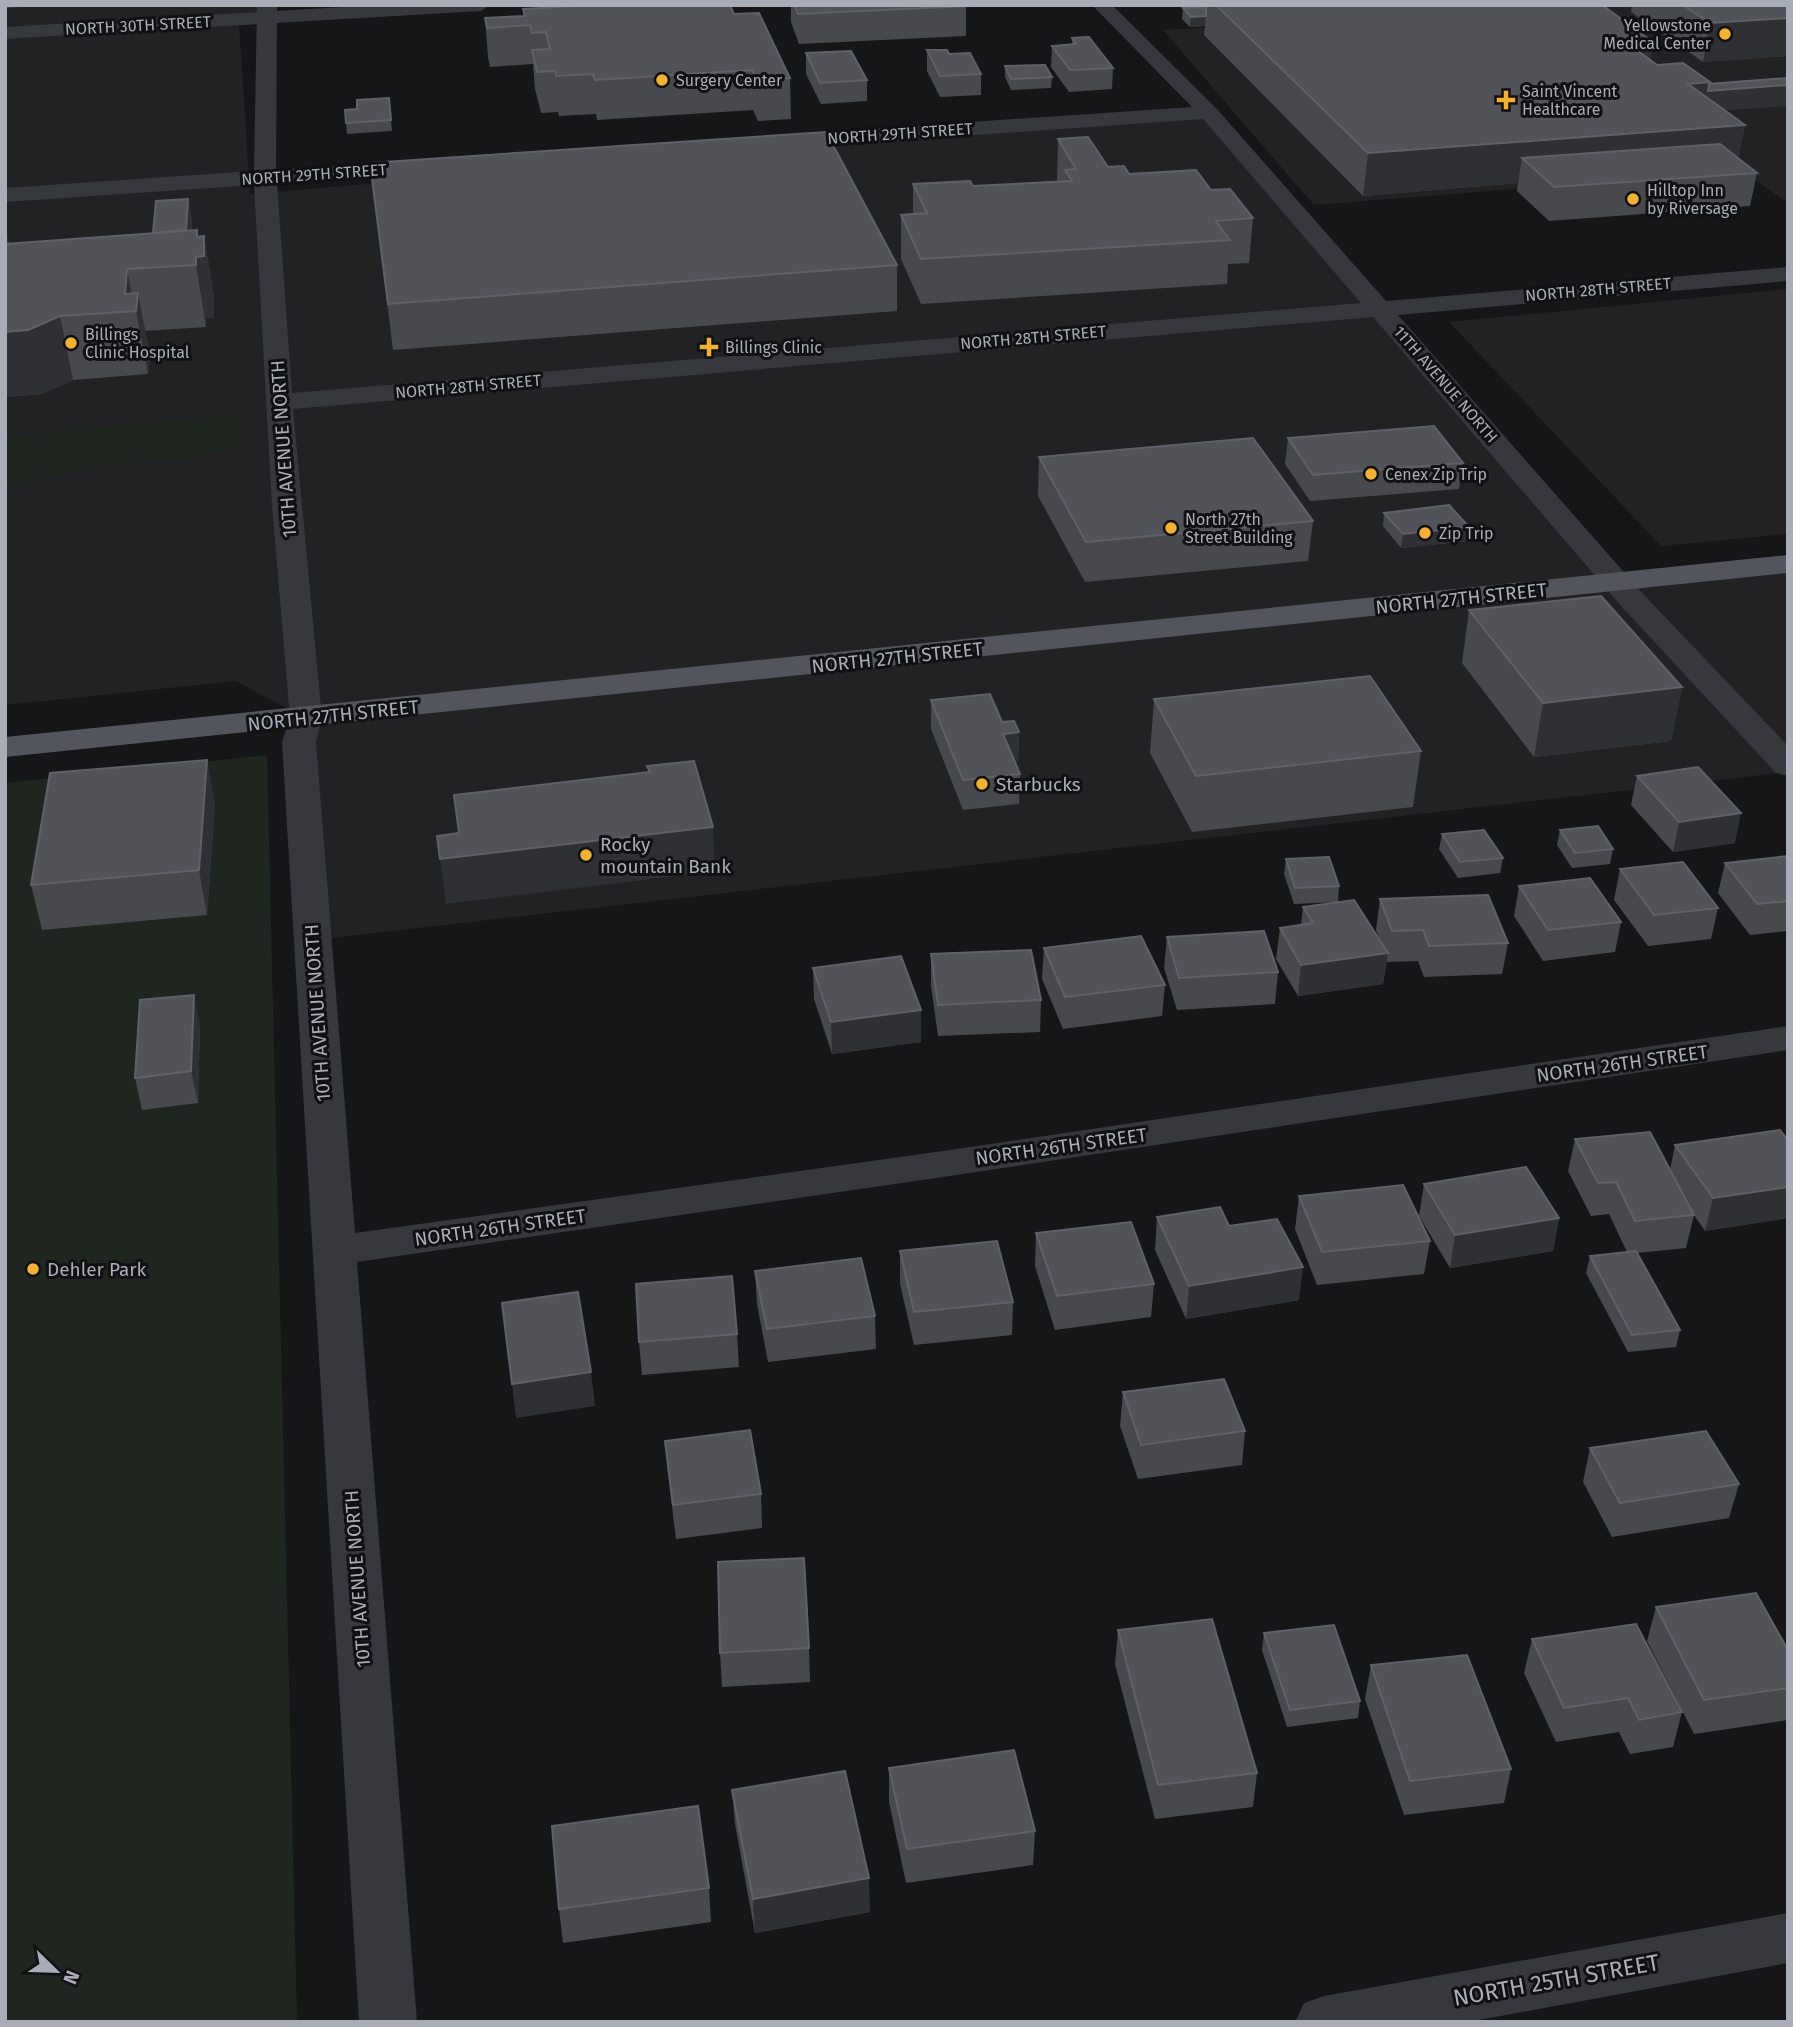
<svg xmlns="http://www.w3.org/2000/svg" width="1793" height="2027" font-family="'Fira Sans',sans-serif">
  <rect width="100%" height="100%" fill="#161618"/>
  <g fill="#222225">
    <polygon points="5,5 267,5 268,18 5,33"/>
    <polygon points="1288,5 1788,5 1788,203 1742,171 1314,205 1163,30 1306,22"/>
    <polygon points="239,24 250,194 1209,112 1618,582 1788,565 1788,772 312,940 305,718 236,681 5,705 5,39"/>
    <polygon points="1788,289 1788,534 1661,546 1449,322"/>
  </g>
  <g fill="#1e261f">
    <polygon points="232,415 233,449 183,461 147,460 135,464 92,465 41,479 5,485 5,436"/>
    <polygon points="267,755 297,2022 5,2022 5,783"/>
  </g>
  <g fill="none" stroke-linecap="round" stroke-linejoin="round">
    <g fill="#37383d" fill-rule="evenodd">
      <polygon points="257,5 277,5 276,170 425,159 433,161 436,166 433,171 425,173 277,183 292,393 1361,303 1203,119 778,149 770,147 767,142 770,137 778,135 1192,107 1092,5 1112,5 1216,108 1386,301 1788,267 1788,281 1398,315 1644,595 1788,746 1788,776 1776,773 1622,607 1373,317 293,409 322,718 316,742 355,1233 943,1151 1788,1026 1788,1050 943,1177 357,1262 417,2022 359,2022 282,742 290,718 272,505 254,185 5,202 5,188 254,171"/>
      <polygon points="1788,1913 1788,1963 1468,2022 1295,2022 1304,2003 1324,1996"/>
    </g>
    <polygon fill="#37383d" fill-rule="evenodd" points="379,5 490,5 481,11 5,39 5,27"/>
    <polygon fill="#53555c" fill-rule="evenodd" points="1788,555 1788,573 5,757 5,737"/>
  </g>
  <g fill="#47494d">
    <polygon points="5,5 55,5 5,8"/>
    <polygon points="791,5 966,5 966,36 799,44 791,22"/>
    <polygon points="1191,5 1602,5 1653,42 1650,60 1657,65 1710,82 1710,84 1725,111 1745,125 1738,159 1757,173 1750,206 1549,221 1517,191 1518,183 1363,196 1204,35 1205,26 1190,27 1182,19 1183,8 1193,8"/>
    <polygon points="1632,5 1788,5 1788,56 1703,62 1631,12"/>
    <polygon points="523,9 734,14 790,78 791,119 758,121 753,110 597,120 596,114 559,116 558,112 541,113 535,89 533,64 490,67 488,57 485,18 523,16"/>
    <polygon points="1072,38 1113,68 1112,89 1069,92 1051,67 1052,46 1072,45"/>
    <polygon points="927,50 949,54 981,74 981,95 940,97 927,71"/>
    <polygon points="806,53 867,80 867,101 821,104 806,74"/>
    <polygon points="1005,66 1052,77 1051,88 1011,90 1005,77"/>
    <polygon points="389,98 392,131 347,134 346,123 357,109"/>
    <polygon points="1058,139 1108,167 1129,174 1211,190 1253,218 1249,263 1228,264 1227,284 921,304 901,259 901,215 913,214 913,184 973,186 1057,181"/>
    <polygon points="370,163 897,265 897,311 393,350"/>
    <polygon points="188,199 192,222 192,230 197,230 198,237 204,236 214,297 214,318 206,318 206,327 145,331 150,355 148,374 73,380 42,394 5,397 5,224 9,244 153,233"/>
    <polygon points="1288,438 1463,463 1459,489 1310,501 1285,464"/>
    <polygon points="1039,457 1313,521 1308,561 1085,582 1038,496"/>
    <polygon points="1384,513 1469,527 1467,541 1401,548 1383,526"/>
    <polygon points="1469,610 1682,687 1671,741 1534,757 1462,663"/>
    <polygon points="1154,699 1421,751 1413,807 1192,832 1150,753"/>
    <polygon points="931,700 1002,722 1019,732 1018,761 1015,762 1020,774 1019,804 963,810 931,729"/>
    <polygon points="1637,776 1735,843 1673,852 1631,805"/>
    <polygon points="215,803 207,915 42,930 31,885"/>
    <polygon points="1560,830 1613,849 1610,864 1572,868 1557,845"/>
    <polygon points="1442,834 1503,858 1500,873 1458,878 1439,849"/>
    <polygon points="1788,856 1788,931 1750,935 1718,893 1725,863"/>
    <polygon points="1286,859 1339,886 1338,902 1294,904 1284,874"/>
    <polygon points="1620,869 1718,908 1711,939 1648,946 1614,900"/>
    <polygon points="1519,886 1621,922 1615,952 1543,961 1514,916"/>
    <polygon points="1380,899 1508,943 1502,974 1424,977 1418,961 1387,962 1387,960 1383,984 1298,996 1276,959 1280,928 1301,925 1303,907 1381,942 1376,930"/>
    <polygon points="1167,937 1278,972 1275,1004 1177,1010 1164,968"/>
    <polygon points="1044,948 1165,985 1162,1016 1063,1029 1042,979"/>
    <polygon points="931,954 1041,1000 1040,1032 938,1036 931,986"/>
    <polygon points="813,968 921,1010 921,1042 832,1054 814,999"/>
    <polygon points="200,1026 198,1103 142,1110 135,1078"/>
    <polygon points="1575,1139 1670,1170 1675,1145 1788,1140 1788,1218 1705,1231 1694,1215 1686,1248 1637,1253 1680,1330 1676,1347 1628,1352 1586,1273 1590,1256 1627,1252 1609,1214 1591,1216 1568,1171"/>
    <polygon points="1424,1184 1559,1218 1553,1251 1450,1268 1419,1216"/>
    <polygon points="1299,1196 1430,1241 1424,1274 1317,1285 1295,1229"/>
    <polygon points="1157,1217 1229,1226 1299,1300 1186,1319 1155,1250"/>
    <polygon points="1036,1233 1154,1284 1151,1317 1055,1330 1035,1266"/>
    <polygon points="900,1251 1013,1302 1012,1335 914,1345 900,1284"/>
    <polygon points="755,1271 875,1316 876,1349 768,1362 757,1304"/>
    <polygon points="737,1334 739,1367 642,1375 639,1342"/>
    <polygon points="1123,1392 1245,1431 1242,1465 1138,1479 1120,1426"/>
    <polygon points="665,1441 761,1494 762,1528 676,1539 668,1474"/>
    <polygon points="1590,1448 1739,1484 1729,1518 1612,1537 1583,1482"/>
    <polygon points="1656,1607 1788,1650 1788,1720 1694,1734 1647,1641"/>
    <polygon points="1118,1630 1257,1773 1253,1807 1155,1819 1115,1664"/>
    <polygon points="1264,1633 1360,1701 1358,1718 1287,1727 1262,1650"/>
    <polygon points="1532,1639 1682,1712 1673,1747 1630,1754 1619,1732 1556,1742 1524,1673"/>
    <polygon points="809,1648 810,1682 722,1687 720,1653"/>
    <polygon points="1371,1665 1511,1769 1504,1803 1404,1815 1365,1699"/>
    <polygon points="889,1768 1035,1831 1033,1865 906,1883 889,1802"/>
    <polygon points="732,1790 870,1912 755,1933 735,1824"/>
    <polygon points="709,1888 711,1922 563,1943 559,1909"/>
  </g>
  <g fill="#2f3033">
    <polygon points="1206,16 1205,26 1190,27 1191,17"/>
    <polygon points="1788,18 1788,56 1703,62 1710,23"/>
    <polygon points="1653,42 1647,81 1627,43"/>
    <polygon points="1710,82 1708,91 1788,85 1788,106 1704,112 1688,84"/>
    <polygon points="1745,125 1737,166 1522,158 1518,183 1363,196 1368,153"/>
    <polygon points="188,199 192,222 190,260 186,236"/>
    <polygon points="5,224 11,252 5,269"/>
    <polygon points="197,230 201,256 204,236 214,297 214,318 206,318 206,327 196,265"/>
    <polygon points="127,269 135,311 125,294"/>
    <polygon points="138,293 150,355 148,374 136,311"/>
    <polygon points="60,316 73,380 42,394 5,397 5,332"/>
    <polygon points="1469,527 1467,541 1401,548 1403,534"/>
    <polygon points="1682,687 1671,741 1534,757 1543,703"/>
    <polygon points="1019,732 1018,761 1002,763 1003,734"/>
    <polygon points="207,760 215,803 207,915 199,870"/>
    <polygon points="1741,813 1735,843 1673,852 1679,822"/>
    <polygon points="713,827 715,871 446,904 440,859"/>
    <polygon points="1388,953 1383,984 1298,996 1301,965"/>
    <polygon points="194,995 200,1026 198,1103 191,1071"/>
    <polygon points="921,1010 921,1042 832,1054 831,1022"/>
    <polygon points="1788,1187 1788,1218 1705,1231 1713,1198"/>
    <polygon points="1559,1218 1553,1251 1450,1268 1455,1235"/>
    <polygon points="1303,1267 1299,1300 1186,1319 1189,1286"/>
    <polygon points="591,1372 595,1406 516,1418 512,1384"/>
    <polygon points="869,1878 870,1912 755,1933 753,1899"/>
  </g>
  <g fill="#525359" stroke="#5f6168" stroke-width="2">
    <polygon points="594,5 730,5 734,14 759,13 790,78 757,80 752,70 595,80 593,74 556,76 555,71 537,72 532,50 550,49 546,32 532,33 530,25 487,28 485,18 525,16 523,9"/>
    <polygon points="795,5 966,5 967,6 798,14"/>
    <polygon points="1216,5 1602,5 1653,42 1627,43 1657,65 1683,63 1710,82 1688,84 1745,125 1368,153"/>
    <polygon points="1683,5 1788,5 1788,18 1710,23"/>
    <polygon points="1206,7 1206,16 1191,17 1183,8"/>
    <polygon points="1089,37 1113,68 1070,70 1052,46 1076,44 1072,38"/>
    <polygon points="927,50 947,50 949,54 970,53 981,74 940,76"/>
    <polygon points="851,51 867,80 820,83 806,53"/>
    <polygon points="1045,65 1052,77 1011,79 1005,66"/>
    <polygon points="1788,78 1788,85 1708,91 1709,84"/>
    <polygon points="389,98 391,120 346,123 345,110 357,109 357,100"/>
    <polygon points="826,132 897,265 388,304 370,163"/>
    <polygon points="1088,137 1108,167 1124,166 1129,174 1196,170 1211,190 1230,189 1253,218 1216,221 1230,240 921,259 901,215 927,213 913,184 970,181 973,186 1072,181 1065,170 1076,169 1058,139"/>
    <polygon points="1720,144 1757,173 1554,187 1522,158"/>
    <polygon points="188,199 186,230 153,233 156,201"/>
    <polygon points="197,230 197,237 204,236 204,256 196,257 196,265 127,269 125,294 138,293 136,311 60,316 28,330 5,332 5,244"/>
    <polygon points="1434,426 1463,463 1313,475 1288,438"/>
    <polygon points="1253,438 1313,521 1086,542 1039,457"/>
    <polygon points="1449,505 1469,527 1403,534 1384,513"/>
    <polygon points="1601,596 1682,687 1543,703 1469,610"/>
    <polygon points="1370,676 1421,751 1196,776 1154,699"/>
    <polygon points="990,694 1002,722 1014,721 1019,732 1003,734 1020,774 963,780 931,700"/>
    <polygon points="207,760 199,870 31,885 50,773"/>
    <polygon points="694,761 713,827 440,859 437,836 459,833 454,795 650,772 647,766"/>
    <polygon points="1698,767 1741,813 1679,822 1637,776"/>
    <polygon points="1598,826 1613,849 1575,853 1560,830"/>
    <polygon points="1484,830 1503,858 1460,862 1442,834"/>
    <polygon points="1788,856 1788,901 1757,904 1725,863"/>
    <polygon points="1329,857 1339,886 1295,888 1286,859"/>
    <polygon points="1683,862 1718,908 1654,915 1620,869"/>
    <polygon points="1590,878 1621,922 1548,930 1519,886"/>
    <polygon points="1488,895 1508,943 1429,946 1423,930 1392,931 1380,899"/>
    <polygon points="1354,900 1388,953 1301,965 1280,928 1313,923 1303,907"/>
    <polygon points="1264,931 1278,972 1179,978 1167,937"/>
    <polygon points="1141,936 1165,985 1065,997 1044,948"/>
    <polygon points="1031,950 1041,1000 938,1005 931,954"/>
    <polygon points="901,956 921,1010 831,1022 813,968"/>
    <polygon points="194,995 191,1071 135,1078 140,1000"/>
    <polygon points="1780,1130 1788,1140 1788,1187 1713,1198 1675,1145"/>
    <polygon points="1650,1132 1694,1215 1635,1221 1616,1182 1598,1183 1575,1139"/>
    <polygon points="1526,1167 1559,1218 1455,1235 1424,1184"/>
    <polygon points="1403,1185 1430,1241 1322,1252 1299,1196"/>
    <polygon points="1220,1207 1229,1226 1277,1219 1303,1267 1189,1286 1157,1217"/>
    <polygon points="1131,1222 1154,1284 1057,1296 1036,1233"/>
    <polygon points="997,1241 1013,1302 914,1312 900,1251"/>
    <polygon points="1636,1251 1680,1330 1632,1335 1590,1256"/>
    <polygon points="861,1258 875,1316 767,1329 755,1271"/>
    <polygon points="732,1276 737,1334 639,1342 636,1284"/>
    <polygon points="578,1292 591,1372 512,1384 502,1303"/>
    <polygon points="1224,1379 1245,1431 1141,1445 1123,1392"/>
    <polygon points="750,1430 761,1494 673,1505 665,1441"/>
    <polygon points="1706,1431 1739,1484 1620,1503 1590,1448"/>
    <polygon points="804,1558 809,1648 720,1653 718,1562"/>
    <polygon points="1756,1593 1788,1650 1788,1688 1704,1700 1656,1607"/>
    <polygon points="1212,1619 1257,1773 1158,1785 1118,1630"/>
    <polygon points="1636,1624 1682,1712 1639,1720 1628,1698 1564,1708 1532,1639"/>
    <polygon points="1334,1625 1360,1701 1290,1710 1264,1633"/>
    <polygon points="1467,1655 1511,1769 1410,1781 1371,1665"/>
    <polygon points="1014,1750 1035,1831 907,1849 889,1768"/>
    <polygon points="845,1771 869,1878 753,1899 732,1790"/>
    <polygon points="698,1806 709,1888 559,1909 552,1826"/>
  </g>
  <g fill="#f2b134" stroke="#111113" stroke-width="2.5">
    <circle cx="1725" cy="34" r="7"/>
    <circle cx="662" cy="80" r="7"/>
    <path d="M1502.5 89.5h7v7h7v7h-7v7h-7v-7h-7v-7h7z"/>
    <circle cx="1633" cy="199" r="7"/>
    <circle cx="71" cy="343" r="7"/>
    <path d="M705.5 336.5h7v7h7v7h-7v7h-7v-7h-7v-7h7z"/>
    <circle cx="1371" cy="474" r="7"/>
    <circle cx="1171" cy="528" r="7"/>
    <circle cx="1425" cy="533" r="7"/>
    <circle cx="982" cy="784" r="7"/>
    <circle cx="586" cy="855" r="7"/>
    <circle cx="33" cy="1269" r="7"/>
  </g>
  <g text-anchor="middle" stroke-width="6" stroke-linejoin="round" paint-order="stroke">
    <g font-size="16" fill="#a8adb8" stroke="#111113">
      <text transform="translate(138 25) rotate(-3)" y="6">NORTH 30TH STREET</text>
      <text transform="translate(900 133) rotate(-4)" y="6">NORTH 29TH STREET</text>
      <text transform="translate(314 174) rotate(-4)" y="6">NORTH 29TH STREET</text>
      <text transform="translate(1598 289) rotate(-5)" y="6">NORTH 28TH STREET</text>
      <text transform="translate(1033 337) rotate(-5)" y="6">NORTH 28TH STREET</text>
      <text transform="translate(1446 384) rotate(49)" y="6">11TH AVENUE NORTH</text>
      <text transform="translate(468 386) rotate(-5)" y="6">NORTH 28TH STREET</text>
    </g>
    <g font-size="16" fill="#a8adb8" stroke="#111113" text-anchor="start">
      <text x="1711" y="31" text-anchor="end">Yellowstone<tspan x="1711" dy="18">Medical Center</tspan></text>
      <text x="676" y="86">Surgery Center</text>
      <text x="1522" y="97">Saint Vincent<tspan x="1522" dy="18">Healthcare</tspan></text>
      <text x="1647" y="196">Hilltop Inn<tspan x="1647" dy="18">by Riversage</tspan></text>
      <text x="85" y="340">Billings<tspan x="85" dy="18">Clinic Hospital</tspan></text>
      <text x="725" y="353">Billings Clinic</text>
      <text x="1385" y="480">Cenex Zip Trip</text>
      <text x="1185" y="525">North 27th<tspan x="1185" dy="18">Street Building</tspan></text>
      <text x="1439" y="539">Zip Trip</text>
    </g>
    <g font-size="19" fill="#a8adb8" stroke="#111113">
      <text transform="translate(283 449) rotate(-94)" y="7">10TH AVENUE NORTH</text>
      <text transform="translate(1461 598) rotate(-6)" y="7">NORTH 27TH STREET</text>
      <text transform="translate(897 657) rotate(-6)" y="7">NORTH 27TH STREET</text>
      <text transform="translate(333 715) rotate(-6)" y="7">NORTH 27TH STREET</text>
      <text transform="translate(317 1013) rotate(-94)" y="7">10TH AVENUE NORTH</text>
      <text transform="translate(1622 1063) rotate(-8)" y="7">NORTH 26TH STREET</text>
      <text transform="translate(1061 1146) rotate(-8)" y="7">NORTH 26TH STREET</text>
      <text transform="translate(500 1227) rotate(-8)" y="7">NORTH 26TH STREET</text>
      <text transform="translate(357 1579) rotate(-94)" y="7">10TH AVENUE NORTH</text>
    </g>
    <g font-size="19" fill="#a8adb8" stroke="#111113" text-anchor="start">
      <text x="996" y="791">Starbucks</text>
      <text x="600" y="851">Rocky<tspan x="600" dy="22">mountain Bank</tspan></text>
      <text x="47" y="1276">Dehler Park</text>
    </g>
    <g font-size="23" fill="#a8adb8" stroke="#111113">
      <text transform="translate(1556 1980) rotate(-10)" y="8">NORTH 25TH STREET</text>
    </g>
  </g>
  <rect width="1793" height="2027" fill="none" stroke="#a8adb8" stroke-width="14"/>
  <g transform="translate(56 1971) rotate(113)" stroke="#111113" stroke-width="5" paint-order="stroke">
  <path d="M0-5L12 26L0 18L-12 26Z" fill="#a8adb8"/>
  <text y="-10" font-size="19" font-weight="bold" text-anchor="middle" fill="#a8adb8">N</text>
  </g>
</svg>
